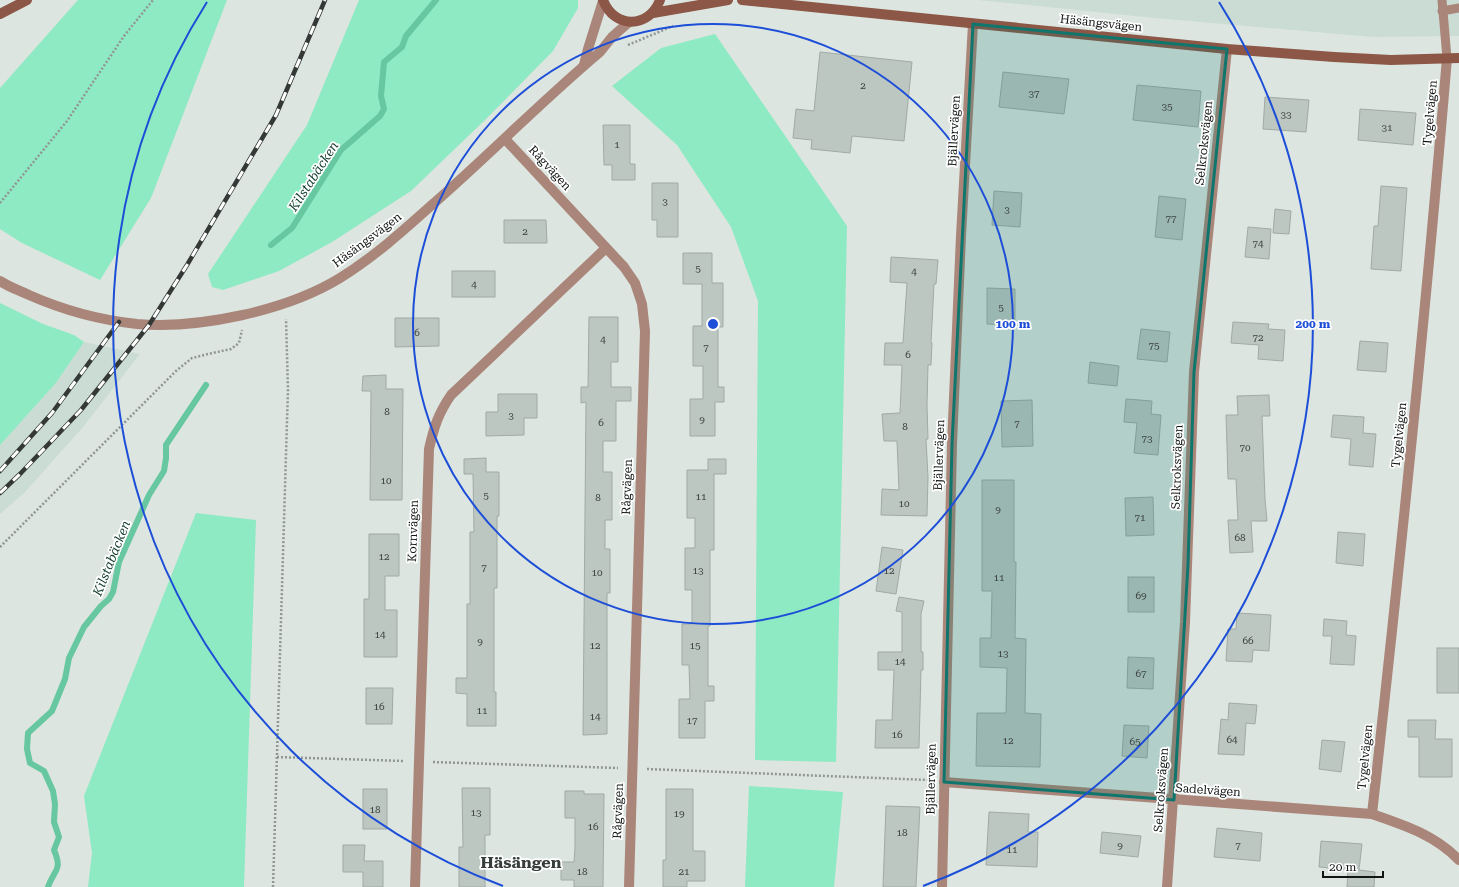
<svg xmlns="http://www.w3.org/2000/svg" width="1459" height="887" font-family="'Roboto Serif',serif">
  <rect width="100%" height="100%" fill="#dce5e0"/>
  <g fill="#cadcd3">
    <polygon points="978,0 1459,0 1459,36 1373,37 1155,18"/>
    <polygon points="84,342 140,354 83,427 24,493 0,514 0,445 55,384"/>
  </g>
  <g fill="#8eeac2">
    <polygon points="78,0 227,0 151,198 100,280 22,243 0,229 0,88"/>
    <polygon points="359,0 578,0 578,8 553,51 487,118 411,191 332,242 279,271 223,290 212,287 208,274 307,125"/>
    <polygon points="715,34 847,226 836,762 755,760 758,301 731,227 677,145 612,86 661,48"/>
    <polygon points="0,303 43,324 74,335 84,342 55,384 0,445"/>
    <polygon points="196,513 256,520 244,887 88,887 92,853 84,796"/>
    <polygon points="749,786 843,792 834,887 745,887"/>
  </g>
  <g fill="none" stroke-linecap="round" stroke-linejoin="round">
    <g stroke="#66c7a0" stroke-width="6">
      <polyline points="271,245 292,228 341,150 380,116 384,109 381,96 384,62 402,47 406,36 436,0"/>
      <path d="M48,887C54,869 63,871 54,850L59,837L54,822L55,804L53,791L44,771L30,763L27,749L28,733L52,711L65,679L69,658L84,627L101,606L109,599L113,592L119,562L149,495L164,471L166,458V445L206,385"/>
    </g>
  </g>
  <g fill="#bdc7c2" stroke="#a1aaa5">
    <polygon points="820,52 912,62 904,141 852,136 850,153 811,149 812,140 793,138 796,109 814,111"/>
    <polygon points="1003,72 1069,79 1064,114 999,107"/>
    <polygon points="1137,85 1201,91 1198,127 1133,120"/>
    <polygon points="1265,97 1309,100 1306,132 1263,129"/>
    <polygon points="1360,109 1416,113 1413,145 1358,140"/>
    <polygon points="603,125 630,125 630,164 635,164 635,180 612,180 612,165 604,165"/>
    <polygon points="652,183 678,183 678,237 657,237 657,220 652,220"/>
    <polygon points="1381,186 1407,188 1401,271 1371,269 1374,226 1378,226"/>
    <polygon points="994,191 1022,193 1020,227 992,225"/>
    <polygon points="1159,196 1186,199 1182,240 1155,237"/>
    <polygon points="1275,209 1291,211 1289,234 1273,233"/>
    <polygon points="504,220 546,220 547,243 504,243"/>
    <polygon points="1248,227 1271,229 1269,259 1245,257"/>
    <polygon points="683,253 712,253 712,283 723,283 723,327 718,327 718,387 724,387 724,402 715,402 715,436 690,436 690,399 703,399 703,366 693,366 693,326 702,326 702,284 683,284"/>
    <polygon points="891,257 938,260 936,284 934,284 931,343 932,343 931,365 928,365 927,405 928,439 926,439 928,477 927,516 881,515 882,489 899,490 897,441 884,441 882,414 900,413 902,365 884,365 885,343 903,343 907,283 890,282"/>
    <rect x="452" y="271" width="43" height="26"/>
    <polygon points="987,288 1015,289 1015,325 987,324"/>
    <polygon points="589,317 618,317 618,362 611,362 611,387 631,387 631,401 616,401 616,441 603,441 603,472 612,472 612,520 605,520 605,549 610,549 610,593 607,593 607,734 583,735 586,402 581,403 581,387 588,387"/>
    <polygon points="395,318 439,318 439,346 395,347"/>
    <polygon points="1233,322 1269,324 1268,329 1285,330 1283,361 1258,359 1259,345 1231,343"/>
    <polygon points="1141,329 1170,332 1167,362 1137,359"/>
    <polygon points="1360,341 1388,343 1386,372 1357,370"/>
    <polygon points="1090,362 1119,366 1117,386 1088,383"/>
    <polygon points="386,375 386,389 403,389 402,500 370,500 371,391 362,391 363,376"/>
    <polygon points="498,394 537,394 537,418 524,418 524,435 486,436 486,412 498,412"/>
    <polygon points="1269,395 1270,416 1262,416 1265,499 1267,521 1251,521 1253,552 1230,553 1228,520 1238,520 1236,479 1228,479 1226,415 1238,415 1237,396"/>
    <polygon points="1126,399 1152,401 1151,414 1161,415 1158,455 1134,453 1137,423 1124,422"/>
    <polygon points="1032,400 1033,446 1002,447 1001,401"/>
    <polygon points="1333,415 1364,417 1363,433 1376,434 1373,467 1349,465 1351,439 1331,437"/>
    <polygon points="486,458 486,472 499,472 499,516 497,516 497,588 494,588 494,692 496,692 496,726 467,726 467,694 456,693 456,678 467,678 467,604 470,604 470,532 474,532 473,474 464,474 464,459"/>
    <polygon points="708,459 726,459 726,474 714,474 714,550 710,550 710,626 708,626 708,686 714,686 714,701 705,701 705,738 679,738 679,699 690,699 689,665 682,665 682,624 692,624 692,590 685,590 685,548 695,548 695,518 687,518 687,470 708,470"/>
    <polygon points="982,480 1014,480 1014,562 1016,562 1015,638 1026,639 1025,713 1041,714 1040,767 976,766 977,713 1006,713 1007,668 980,667 980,638 991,638 992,591 982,591"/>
    <polygon points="1153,497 1154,535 1126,536 1125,498"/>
    <polygon points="1338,532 1365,534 1363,566 1336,563"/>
    <polygon points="369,534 399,534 399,576 385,576 385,610 397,610 397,657 364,657 364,599 369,599"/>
    <polygon points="882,547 903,550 896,594 876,591"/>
    <rect x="1128" y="577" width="26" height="35"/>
    <polygon points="899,597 924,601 921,614 921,652 923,652 923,670 921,670 919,748 875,748 876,720 892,720 894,670 878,670 878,652 902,652 902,612 896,611"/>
    <polygon points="1237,613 1271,615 1269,651 1253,650 1252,662 1226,661 1228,629 1236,629"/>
    <polygon points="1324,619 1347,621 1346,635 1356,636 1354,665 1330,664 1332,636 1323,636"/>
    <rect x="1437" y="648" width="22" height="45"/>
    <polygon points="1128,657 1154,658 1153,689 1127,688"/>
    <polygon points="366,688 393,688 392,724 366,724"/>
    <polygon points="1229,703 1257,705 1255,724 1246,723 1244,755 1218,754 1221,719 1228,720"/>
    <polygon points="1408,720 1436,720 1435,739 1452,739 1452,777 1419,777 1419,737 1408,737"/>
    <polygon points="1124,725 1149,726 1147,758 1122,756"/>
    <polygon points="1322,740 1345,742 1341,772 1319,769"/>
    <polygon points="462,788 490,788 490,835 485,835 485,887 459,887 459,847 463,847"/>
    <rect x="363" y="789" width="24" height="40"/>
    <polygon points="666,789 693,789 693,851 705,851 705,881 687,881 687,887 663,887 663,860 666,860"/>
    <polygon points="565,791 584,791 584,794 604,794 603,887 574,887 574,880 561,880 561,862 574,862 575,847 575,818 565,818"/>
    <polygon points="886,806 920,807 916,887 883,887"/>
    <polygon points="989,812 1029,814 1028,832 1038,832 1037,867 986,865"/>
    <polygon points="1217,828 1262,833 1260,861 1214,857"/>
    <polygon points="1102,832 1141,836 1138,857 1100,853"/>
    <polygon points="1321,841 1362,844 1359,870 1375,872 1374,887 1347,887 1348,870 1319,867"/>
    <polygon points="343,845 365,845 364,861 383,861 383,887 363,887 363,872 343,872"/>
  </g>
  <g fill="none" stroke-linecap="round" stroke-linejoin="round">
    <g stroke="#909793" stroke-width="2.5" stroke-dasharray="2 2" stroke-linecap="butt">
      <polyline points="628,45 673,26"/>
      <polyline points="0,203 67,121 124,36 153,0"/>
      <polyline points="0,547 177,370 192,358 208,354 231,349 239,343 242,330"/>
      <polyline points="277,757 404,761"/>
      <polyline points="433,762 618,768"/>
      <polyline points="647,769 929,780"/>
      <polyline points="273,887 287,421 288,390 286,319"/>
    </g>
    <g stroke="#aa8579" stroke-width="9">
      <polyline points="1442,0 1447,58"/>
      <polyline points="1442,11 1459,8"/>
    </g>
    <g stroke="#aa8579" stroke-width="10">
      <polyline points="584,65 588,49 603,1"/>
      <polyline points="505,139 624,267 635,283 642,304 645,331 629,887"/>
      <path d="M0,281C9,287 19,290 29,295C63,310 99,320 137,324C199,329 286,311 340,278C374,257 404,230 433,204C490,154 543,100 600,52L612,37L629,22"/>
      <path d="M944,782L1372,814C1404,825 1435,835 1459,860"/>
      <path d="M1372,814C1400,563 1426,311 1447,58"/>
      <path d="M415,887L429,449C434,427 438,414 451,395L606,248"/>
      <polyline points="942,887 952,444 961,236 973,24"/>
      <polyline points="1167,887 1185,622 1194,372 1227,49"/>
    </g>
    <g stroke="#8c5747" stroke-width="10">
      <path d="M603,0C614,29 649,29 660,0"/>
      <polyline points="742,0 1227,49 1334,57 1391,60 1459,58"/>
      <polyline points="653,13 728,0"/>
      <polyline points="0,14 27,0"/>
    </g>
    <defs>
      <g id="rail">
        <polyline points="0,471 52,413 119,322"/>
        <polyline points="0,493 20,474 81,410 149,325 187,265 276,115 325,0"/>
      </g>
    </defs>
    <use href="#rail" stroke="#343937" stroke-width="4.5"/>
    <use href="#rail" stroke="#fff" stroke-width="3" stroke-dasharray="9" stroke-linecap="butt"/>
  </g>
  <path fill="#0f766e" fill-opacity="0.2" stroke="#0f766e" stroke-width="3" stroke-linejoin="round" d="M973,24L1227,49L1194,372L1188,565L1174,800L944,782L952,444Z"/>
  <g fill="none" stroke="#1d4ed8" stroke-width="2">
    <circle cx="713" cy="324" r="300"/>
    <path d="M503 886A600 600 0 0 1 207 2M1219 2A600 600 0 0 1 923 886"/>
  </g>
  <g text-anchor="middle" stroke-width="3.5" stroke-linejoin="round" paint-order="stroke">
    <g font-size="10" fill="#3c423f">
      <text x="863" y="89">2</text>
      <text x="1034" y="97">37</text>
      <text x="1167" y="110">35</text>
      <text x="1286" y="118">33</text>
      <text x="1387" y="131">31</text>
      <text x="617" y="148">1</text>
      <text x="665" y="205">3</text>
      <text x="1007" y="213">3</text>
      <text x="1171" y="222">77</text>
      <text x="525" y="235">2</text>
      <text x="1258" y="247">74</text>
      <text x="698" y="272">5</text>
      <text x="914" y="275">4</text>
      <text x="474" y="288">4</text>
      <text x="1001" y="311">5</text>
      <text x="417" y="336">6</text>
      <text x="1258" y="341">72</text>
      <text x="603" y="343">4</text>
      <text x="1154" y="349">75</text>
      <text x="706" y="351">7</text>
      <text x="908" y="358">6</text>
      <text x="387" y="415">8</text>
      <text x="511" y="419">3</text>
      <text x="702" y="423">9</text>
      <text x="601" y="426">6</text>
      <text x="1017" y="427">7</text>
      <text x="905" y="430">8</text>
      <text x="1147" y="442">73</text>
      <text x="1245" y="451">70</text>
      <text x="386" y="484">10</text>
      <text x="486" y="499">5</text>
      <text x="701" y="500">11</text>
      <text x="598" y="501">8</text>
      <text x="904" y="507">10</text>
      <text x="998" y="513">9</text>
      <text x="1140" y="521">71</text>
      <text x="1240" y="541">68</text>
      <text x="384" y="560">12</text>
      <text x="484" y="571">7</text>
      <text x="698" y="574">13</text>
      <text x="889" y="574">12</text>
      <text x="597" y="576">10</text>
      <text x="999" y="581">11</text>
      <text x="1141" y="599">69</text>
      <text x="380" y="638">14</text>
      <text x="1248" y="644">66</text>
      <text x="480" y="645">9</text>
      <text x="595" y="649">12</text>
      <text x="695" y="649">15</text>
      <text x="1003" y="657">13</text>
      <text x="900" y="665">14</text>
      <text x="1141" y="677">67</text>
      <text x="379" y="710">16</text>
      <text x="482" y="714">11</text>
      <text x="595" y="720">14</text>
      <text x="692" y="724">17</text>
      <text x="897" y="738">16</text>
      <text x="1232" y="743">64</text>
      <text x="1008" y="744">12</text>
      <text x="1135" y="745">65</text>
      <text x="375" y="813">18</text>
      <text x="476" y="816">13</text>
      <text x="679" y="817">19</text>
      <text x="593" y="830">16</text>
      <text x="902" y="836">18</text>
      <text x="1120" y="849">9</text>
      <text x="1238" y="849">7</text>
      <text x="1012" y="853">11</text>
      <text x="582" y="875">18</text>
      <text x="684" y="875">21</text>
    </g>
    <g font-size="12" fill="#111513" stroke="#fff">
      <text transform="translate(1101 23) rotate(6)" y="4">Häsängsvägen</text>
      <text transform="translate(1430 113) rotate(-85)" y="4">Tygelvägen</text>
      <text transform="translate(954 131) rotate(-87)" y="4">Bjällervägen</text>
      <text transform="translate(1204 143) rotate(-84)" y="4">Selkroksvägen</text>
      <text transform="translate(550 168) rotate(47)" y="4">Rågvägen</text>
      <text transform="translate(367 240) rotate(-37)" y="4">Häsängsvägen</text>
      <text transform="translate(1399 435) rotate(-84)" y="4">Tygelvägen</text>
      <text transform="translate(939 455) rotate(-88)" y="4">Bjällervägen</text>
      <text transform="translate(1177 467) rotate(-88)" y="4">Selkroksvägen</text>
      <text transform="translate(627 487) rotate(-88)" y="4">Rågvägen</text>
      <text transform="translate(413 531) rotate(-88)" y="4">Kornvägen</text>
      <text transform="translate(1365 757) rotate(-84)" y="4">Tygelvägen</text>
      <text transform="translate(931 779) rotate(-89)" y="4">Bjällervägen</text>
      <text transform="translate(1161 790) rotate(-86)" y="4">Selkroksvägen</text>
      <text transform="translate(1208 790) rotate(4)" y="4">Sadelvägen</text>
      <text transform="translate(618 811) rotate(-88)" y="4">Rågvägen</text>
    </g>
    <g font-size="13" font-style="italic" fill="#113c2c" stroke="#fff">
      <text transform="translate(313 176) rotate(-57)" y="5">Kilstabäcken</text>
      <text transform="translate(111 558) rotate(-68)" y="5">Kilstabäcken</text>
    </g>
    <g font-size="16" font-weight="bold" fill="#363d3a" stroke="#fff">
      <text x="521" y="868">Häsängen</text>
    </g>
  </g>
  <circle cx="713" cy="324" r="6" fill="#1d4ed8" stroke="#fff" stroke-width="2"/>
  <g font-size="12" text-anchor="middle" font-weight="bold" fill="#1d4ed8" stroke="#fff" stroke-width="3.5" stroke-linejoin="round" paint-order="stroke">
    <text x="1013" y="328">100 m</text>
    <text x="1313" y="328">200 m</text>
  </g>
  <path d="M1323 871v6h60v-6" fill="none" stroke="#111513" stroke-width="2"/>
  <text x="1329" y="871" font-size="12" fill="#111513" stroke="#ffffff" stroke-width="3" paint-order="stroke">20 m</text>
</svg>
